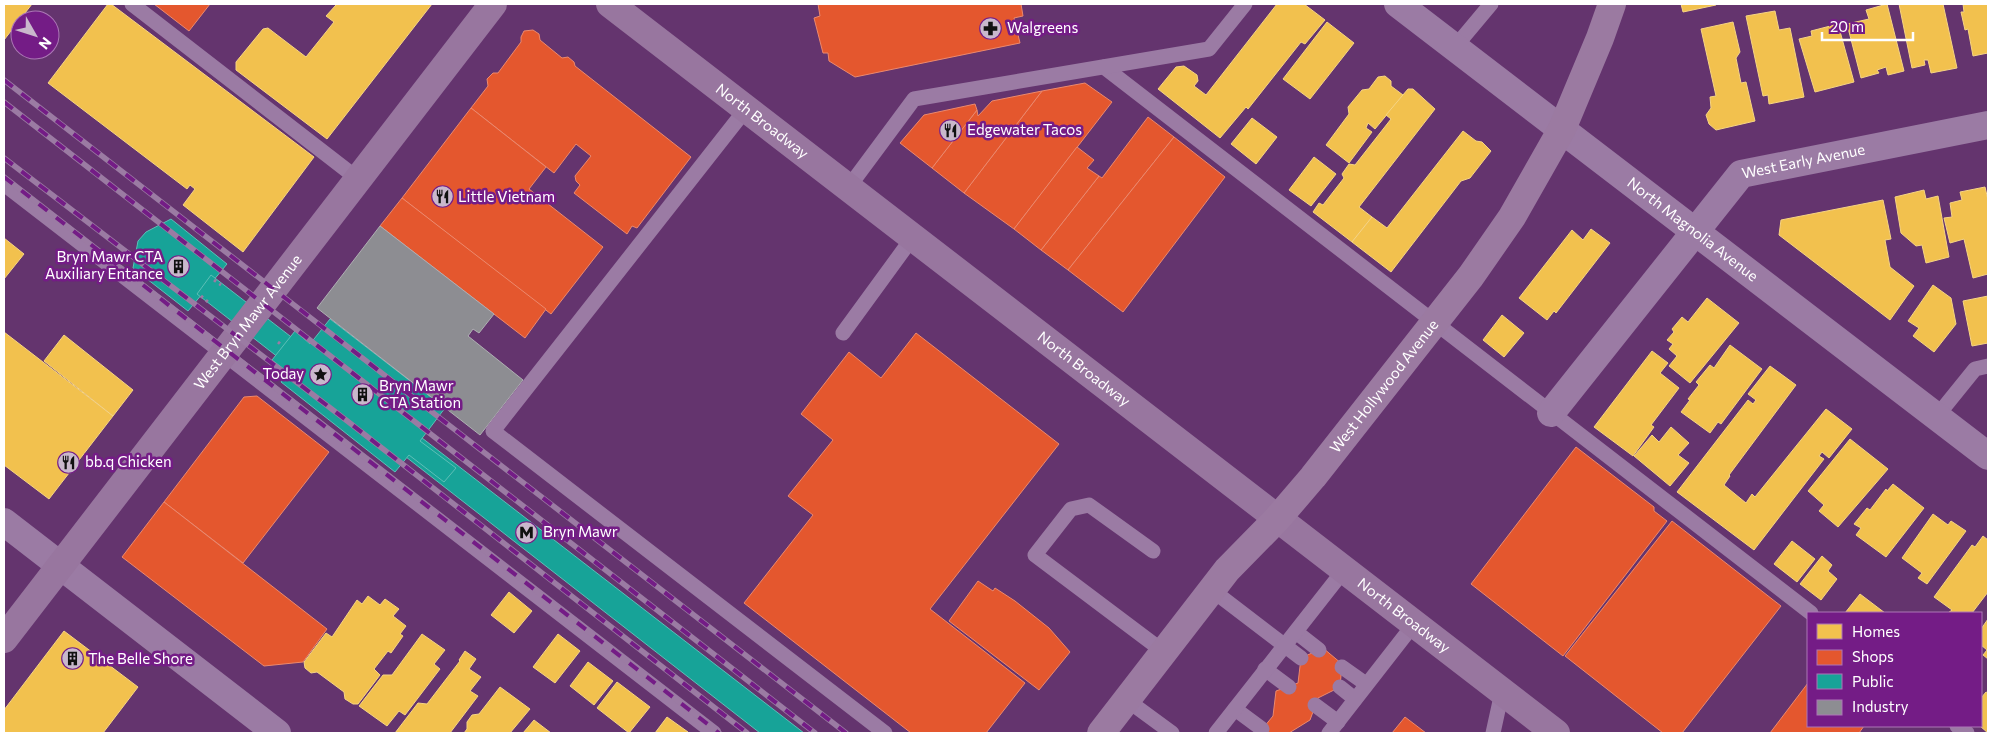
<svg xmlns="http://www.w3.org/2000/svg" width="1992" height="737" font-family="Commissioner,sans-serif">
  <rect width="100%" height="100%" fill="#64346e"/>
  <g fill="#f2c14e" stroke="#f6d483">
    <polygon points="4,4 32,4 4,40"/>
    <polygon points="108,4 111,4 314,157 243,252 183,205 195,189 190,185 187,189 48,83"/>
    <polygon points="335,4 432,4 327,139 236,70 236,62 263,29 268,28 306,57 334,22 326,16 336,5"/>
    <polygon points="1277,4 1304,4 1325,20 1305,44 1301,42 1248,109 1246,107 1220,138 1158,89 1176,67 1184,66 1197,75 1198,81 1194,86 1206,95"/>
    <polygon points="1681,4 1715,4 1716,5 1683,12"/>
    <polygon points="1887,4 1904,71 1888,75 1886,67 1877,70 1879,73 1861,78 1847,24 1869,19 1866,10"/>
    <polygon points="1899,4 1943,4 1957,68 1931,73 1928,60 1924,60 1925,65 1912,68"/>
    <polygon points="1963,4 1988,4 1988,53 1973,56 1968,29 1965,30 1961,12 1964,12"/>
    <polygon points="1775,11 1779,30 1790,28 1804,97 1769,104 1768,95 1763,96 1746,16"/>
    <polygon points="1327,22 1354,43 1310,99 1283,79"/>
    <polygon points="1733,22 1740,52 1736,58 1741,83 1746,82 1755,121 1716,130 1709,124 1706,115 1711,108 1710,97 1716,96 1701,29"/>
    <polygon points="1838,24 1854,82 1815,92 1799,39 1812,36 1811,31"/>
    <polygon points="1385,76 1391,81 1391,86 1403,95 1375,129 1368,123 1366,128 1372,132 1349,163 1326,145 1349,114 1348,107 1362,90 1369,89 1378,77"/>
    <polygon points="1408,89 1413,89 1435,109 1359,207 1372,217 1352,242 1313,212 1319,203 1323,205 1344,178 1342,174 1349,164 1355,165 1391,119 1386,115"/>
    <polygon points="1252,118 1277,137 1256,164 1231,144"/>
    <polygon points="1463,131 1476,141 1482,142 1491,151 1470,178 1461,181 1391,272 1352,242 1372,217 1387,228"/>
    <polygon points="1314,157 1336,174 1311,206 1289,190"/>
    <polygon points="1985,187 1988,200 1988,274 1973,278 1964,239 1950,243 1944,218 1952,217 1950,203 1962,200 1960,192"/>
    <polygon points="1924,190 1926,199 1938,196 1949,257 1926,263 1922,245 1916,246 1901,233 1895,197"/>
    <polygon points="1883,200 1891,239 1885,240 1890,267 1914,286 1890,320 1779,235 1781,220"/>
    <polygon points="1591,229 1610,243 1556,313 1554,311 1547,320 1519,298 1572,230 1583,240"/>
    <polygon points="4,238 24,254 4,279"/>
    <polygon points="1933,285 1951,298 1956,324 1934,352 1913,336 1919,328 1908,321"/>
    <polygon points="1988,296 1988,343 1972,346 1963,301"/>
    <polygon points="1707,298 1739,323 1690,383 1669,366 1677,356 1669,349 1673,344 1667,340 1674,332 1672,329 1682,317 1688,322"/>
    <polygon points="1502,315 1524,333 1504,357 1483,340"/>
    <polygon points="4,332 113,416 49,499 4,465"/>
    <polygon points="64,335 133,390 113,416 44,361"/>
    <polygon points="1730,345 1762,369 1721,424 1718,422 1710,433 1681,412 1690,400 1688,399 1699,385 1696,382 1710,365 1714,368"/>
    <polygon points="1652,351 1668,363 1660,373 1679,388 1651,425 1654,427 1633,456 1594,427"/>
    <polygon points="1770,366 1796,385 1729,475 1730,476 1724,485 1746,503 1752,494 1755,497 1826,409 1852,429 1829,458 1822,452 1819,456 1824,459 1754,550 1677,492 1748,400 1753,404 1756,400 1748,394"/>
    <polygon points="1671,427 1689,443 1678,455 1689,463 1670,486 1634,456 1652,435 1659,442"/>
    <polygon points="1850,439 1888,469 1838,527 1819,511 1824,505 1808,491"/>
    <polygon points="1893,484 1924,508 1886,557 1856,535 1861,528 1854,524 1867,508 1870,510 1886,489 1887,491"/>
    <polygon points="1933,514 1948,525 1951,521 1966,531 1927,584 1918,578 1922,573 1902,558"/>
    <polygon points="1983,536 1988,540 1988,592 1972,613 1948,613 1952,610 1934,597 1972,545 1975,547"/>
    <polygon points="1792,541 1815,559 1797,582 1774,564"/>
    <polygon points="1822,556 1832,565 1828,571 1837,579 1821,600 1800,584"/>
    <polygon points="509,592 532,611 514,633 491,615"/>
    <polygon points="1860,594 1885,613 1845,613"/>
    <polygon points="368,596 380,605 385,599 399,609 393,616 406,626 400,634 403,636 391,653 388,651 374,669 380,675 358,704 353,704 345,699 344,692 317,672 311,673 305,668 304,662 326,633 332,637 357,600 362,604"/>
    <polygon points="1988,619 1988,659 1983,655 1987,650 1981,645 1981,629"/>
    <polygon points="64,631 138,687 103,733 4,733 4,710"/>
    <polygon points="422,634 445,650 434,664 440,669 405,715 399,711 387,726 359,706 383,675 392,675"/>
    <polygon points="558,634 580,651 555,683 533,667"/>
    <polygon points="465,651 476,659 469,669 481,677 470,691 478,696 450,733 395,733 418,703 427,704 460,661 459,660"/>
    <polygon points="588,662 613,681 594,705 570,686"/>
    <polygon points="617,682 650,707 629,733 597,708"/>
    <polygon points="500,687 530,709 510,733 464,733 467,729 467,722 472,715 479,714"/>
    <polygon points="1986,692 1988,693 1988,733 1980,726 1981,698"/>
    <polygon points="667,717 688,732 687,733 655,733"/>
    <polygon points="534,720 551,733 523,733"/>
  </g>
  <g fill="#e4572e" stroke="#ec896d">
    <polygon points="154,4 210,4 189,31"/>
    <polygon points="818,4 1021,4 1023,16 1014,18 1020,43 855,77 829,61 828,53 823,53 814,18 820,16"/>
    <polygon points="533,30 539,34 540,40 562,58 568,57 574,62 575,66 691,157 637,228 632,226 627,234 574,193 580,185 576,181 575,176 591,156 576,144 554,173 471,108 488,86 487,79 493,73 498,73 521,42 521,37 524,31"/>
    <polygon points="1085,83 1112,102 1014,229 964,193 1042,91"/>
    <polygon points="1042,91 964,193 932,168 977,110 978,116 992,101"/>
    <polygon points="975,104 977,110 932,168 900,143 924,115"/>
    <polygon points="471,108 546,167 529,189 603,247 551,314 402,198"/>
    <polygon points="1148,117 1174,137 1068,270 1041,250 1099,176 1102,178 1108,170"/>
    <polygon points="1174,137 1225,177 1123,312 1068,270"/>
    <polygon points="1077,147 1094,160 1087,168 1099,176 1041,250 1014,229"/>
    <polygon points="402,198 546,309 525,338 380,226"/>
    <polygon points="916,333 1059,444 930,609 1025,683 986,733 911,733 744,603 813,515 788,496 833,440 801,414 849,352 881,378"/>
    <polygon points="257,396 329,452 243,563 164,502 244,397"/>
    <polygon points="1576,447 1654,507 1654,511 1667,521 1563,656 1471,584"/>
    <polygon points="164,502 327,629 303,662 264,666 122,557"/>
    <polygon points="1672,521 1781,606 1682,733 1663,733 1565,656"/>
    <polygon points="978,581 993,591 995,588 1015,601 1049,628 1070,652 1039,690 949,621"/>
    <polygon points="1323,648 1342,664 1340,687 1318,698 1310,720 1289,733 1259,733 1273,716 1276,691 1298,683 1301,658"/>
    <polygon points="1808,683 1808,726 1864,726 1859,733 1770,733"/>
    <polygon points="1405,717 1426,733 1392,733"/>
  </g>
  <g fill="#17a398" stroke="#5dbfb7">
    <polygon points="171,219 227,264 188,311 133,268 138,241 146,232"/>
    <polygon points="211,275 804,733 760,733 197,294"/>
    <polygon points="330,319 445,408 420,441 456,468 444,482 409,455 395,472 281,382 288,372 272,360 283,346 295,331 310,344"/>
  </g>
  <polygon fill="#8d8d92" stroke="#afafb3" points="380,226 494,314 479,333 473,329 468,336 523,380 480,435 317,308"/>
  <g fill="none" stroke-linecap="round" stroke-linejoin="round">
    <g stroke="#9b7ba4" stroke-width="3" stroke-dasharray="2.5 4" stroke-linecap="butt">
      <polyline points="214,280 221,285"/>
      <polyline points="201,296 208,302"/>
      <polyline points="278,342 283,346"/>
    </g>
    <g stroke="#9b7ba4" stroke-width="15">
      <polyline points="132,4 358,179"/>
      <polyline points="1455,47 1491,4"/>
      <polyline points="1104,67 1811,613"/>
      <polyline points="746,109 493,431 885,733"/>
      <polyline points="4,184 714,733"/>
      <polyline points="848,188 914,99 1209,49 1245,4"/>
      <polyline points="843,333 913,237"/>
      <polyline points="1937,416 1975,369 1988,366"/>
      <polyline points="1153,551 1089,505 1071,509 1035,555 1164,652"/>
      <polyline points="1212,590 1301,658"/>
      <polyline points="1296,632 1319,650"/>
      <polyline points="1342,667 1366,684"/>
      <polyline points="1265,669 1289,687"/>
      <polyline points="1340,687 1355,699"/>
      <polyline points="1127,700 1172,733"/>
      <polyline points="1315,705 1338,722"/>
      <polyline points="1235,709 1262,729"/>
      <polyline points="1957,726 1967,733"/>
      <polyline points="1216,733 1344,570"/>
      <polyline points="1329,733 1414,624"/>
      <polyline points="1493,733 1502,692"/>
    </g>
    <g stroke="#9b7ba4" stroke-width="28">
      <path id="s1" d="M1398,4L1988,456"/>
      <path id="s2" d="M1551,413L1741,174L1988,125"/>
      <polyline points="4,522 277,733"/>
    </g>
    <g stroke="#98769f" stroke-width="28">
      <path id="s3" d="M610,4L1556,733"/>
      <path id="s4" d="M4,639L493,4"/>
    </g>
    <path stroke="#9b7aa1" stroke-width="28" id="s5" d="M1101,733L1227,570L1277,519L1313,477L1471,276L1512,217L1562,129L1600,38L1612,4"/>
    <defs>
      <g id="rail">
        <polyline points="4,80 846,733"/>
        <polyline points="4,102 815,733"/>
        <polyline points="4,158 346,420 747,733"/>
        <polyline points="4,177 719,733"/>
      </g>
    </defs>
    <use href="#rail" stroke="#9b7ba3" stroke-width="5.5"/>
    <use href="#rail" stroke="#741c86" stroke-width="4" stroke-dasharray="11" stroke-linecap="butt"/>
  </g>
  <defs>
    <symbol id="pharmacy-disc" viewBox="-11 -11 22 22"><circle r="9.5" fill="#c9b8cc" stroke="#741c86"/><path d="M-2-6h4v4h4v4h-4v4h-4v-4h-4v-4h4Z" fill="#111"/></symbol>
    <symbol id="restaurant-disc" viewBox="-11 -11 22 22"><circle r="9.5" fill="#c9b8cc" stroke="#741c86"/><path d="M-5-6h1v4h1v-4h1v4h1v-4h1v5L-1.5 .5V6h-2V.5L-5-1ZM5-6V6H3V1.5H1.5Q1.5-4 5-6Z" fill="#111"/></symbol>
    <symbol id="building-disc" viewBox="-11 -11 22 22"><circle r="9.5" fill="#c9b8cc" stroke="#741c86"/><path d="M-4-6H4V6H1V3H-1V6H-4ZM-2.5-4.3h1.7v1.8h-1.7ZM.8-4.3h1.7v1.8H.8ZM-2.5-1h1.7V.8h-1.7ZM.8-1h1.7V.8H.8Z" fill="#111"/></symbol>
    <symbol id="sight-disc" viewBox="-11 -11 22 22"><circle r="9.5" fill="#c9b8cc" stroke="#741c86"/><path d="M0-6L1.8-2.2L6-1.7L2.9 1.2L3.7 5.4L0 3.3L-3.7 5.4L-2.9 1.2L-6-1.7L-1.8-2.2Z" fill="#111"/></symbol>
    <symbol id="metro-disc" viewBox="-11 -11 22 22"><circle r="9.5" fill="#c9b8cc" stroke="#741c86"/><path d="M-5.5 5V-5H-3L0 0L3-5H5.5V5H3V-.5L0 4L-3-.5V5Z" fill="#111"/></symbol>
  </defs>
  <g fill-rule="evenodd">
    <use href="#pharmacy-disc" x="978" y="16" width="25" height="25"/>
    <use href="#restaurant-disc" x="938" y="118" width="25" height="25"/>
    <use href="#restaurant-disc" x="430" y="184" width="25" height="25"/>
    <use href="#building-disc" x="166" y="254" width="25" height="25"/>
    <use href="#sight-disc" x="308" y="362" width="25" height="25"/>
    <use href="#building-disc" x="350" y="382" width="25" height="25"/>
    <use href="#restaurant-disc" x="56" y="450" width="25" height="25"/>
    <use href="#metro-disc" x="514" y="520" width="25" height="25"/>
    <use href="#building-disc" x="60" y="646" width="25" height="25"/>
  </g>
  <g text-anchor="middle" stroke-width="5" stroke-linejoin="round" paint-order="stroke">
    <g font-size="15" fill="#fff" stroke="#741c86" text-anchor="start">
      <text x="1007" y="33">Walgreens</text>
      <text x="967" y="135">Edgewater Tacos</text>
      <text x="458" y="202">Little Vietnam</text>
      <text x="163" y="262" text-anchor="end">Bryn Mawr CTA<tspan x="163" dy="17">Auxiliary Entance</tspan></text>
      <text x="304" y="379" text-anchor="end">Today</text>
      <text x="379" y="391">Bryn Mawr<tspan x="379" dy="17">CTA Station</tspan></text>
      <text x="85" y="467">bb.q Chicken</text>
      <text x="543" y="537">Bryn Mawr</text>
      <text x="88" y="664">The Belle Shore</text>
    </g>
    <g font-size="15" fill="#fff" stroke="#741c86">
      <text dy="5" stroke="none"><textPath href="#s3" startOffset="192">North Broadway</textPath></text>
      <text dy="5" stroke="none"><textPath href="#s2" startOffset="369">West Early Avenue</textPath></text>
      <text dy="5" stroke="none"><textPath href="#s1" startOffset="371">North Magnolia Avenue</textPath></text>
      <text dy="5" stroke="none"><textPath href="#s4" startOffset="400">West Bryn Mawr Avenue</textPath></text>
      <text dy="5" stroke="none"><textPath href="#s3" startOffset="598">North Broadway</textPath></text>
      <text dy="5" stroke="none"><textPath href="#s5" startOffset="448">West Hollywood Avenue</textPath></text>
      <text dy="5" stroke="none"><textPath href="#s3" startOffset="1002">North Broadway</textPath></text>
    </g>
  </g>
  <rect width="1992" height="737" fill="none" stroke="#ffffff" stroke-width="10"/>
  <rect x="1807" y="612" width="175" height="115" fill="#741c86" stroke="#ac77b6"/>
  <rect x="1817" y="624" width="25" height="15" fill="#f2c14e" stroke="#ac77b6"/>
  <text x="1852" y="637" font-size="15" fill="#ffffff">Homes</text>
  <rect x="1817" y="650" width="25" height="15" fill="#e4572e" stroke="#ac77b6"/>
  <text x="1852" y="662" font-size="15" fill="#ffffff">Shops</text>
  <rect x="1817" y="674" width="25" height="15" fill="#17a398" stroke="#ac77b6"/>
  <text x="1852" y="687" font-size="15" fill="#ffffff">Public</text>
  <rect x="1817" y="700" width="25" height="15" fill="#8d8d92" stroke="#ac77b6"/>
  <text x="1852" y="712" font-size="15" fill="#ffffff">Industry</text>
  <g transform="translate(35 35) rotate(129)"><circle r="24" fill="#741c86" stroke="#ac77b6"/>
  <path d="M0-4L9 19L0 12L-9 19Z" fill="#c9b8cc"/>
  <text y="-8" font-size="14" font-weight="bold" text-anchor="middle" fill="#ffffff">N</text>
  </g>
  <path d="M1822 32v8h91v-8" fill="none" stroke="#ffffff" stroke-width="2.5"/>
  <text x="1830" y="32" font-size="15" fill="#ffffff" stroke="#741c86" stroke-width="4" paint-order="stroke">20 m</text>
</svg>
